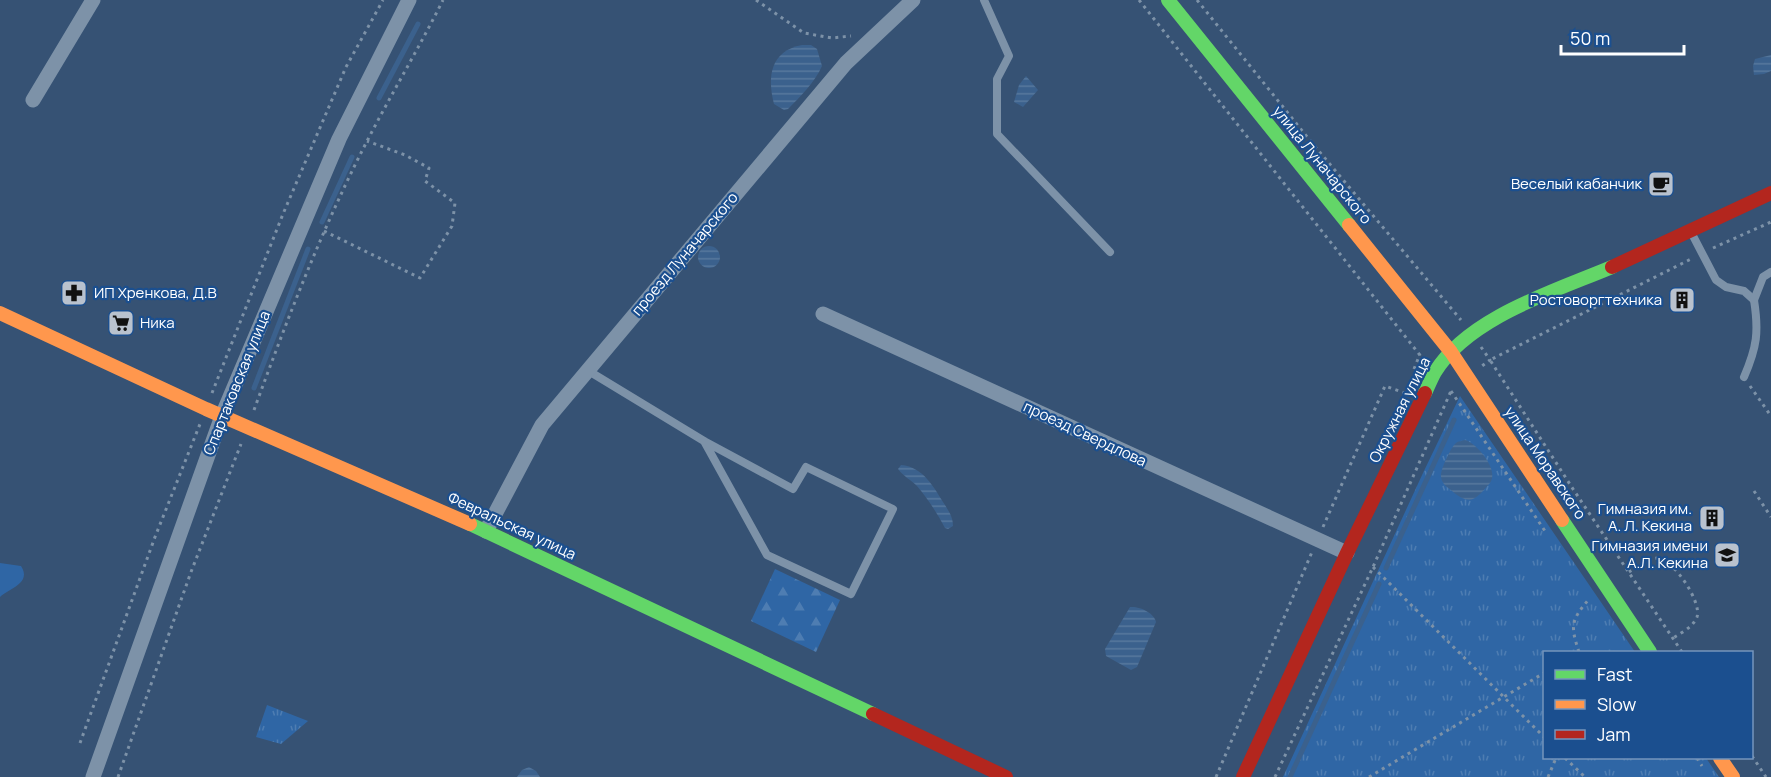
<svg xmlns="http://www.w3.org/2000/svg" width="1771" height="777" font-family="Manrope,sans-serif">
  <defs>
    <pattern id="grass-tufts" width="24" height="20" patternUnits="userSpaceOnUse" patternTransform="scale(1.5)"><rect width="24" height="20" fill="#2f66a5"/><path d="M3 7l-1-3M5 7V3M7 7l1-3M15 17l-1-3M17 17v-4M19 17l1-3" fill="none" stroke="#4e7db2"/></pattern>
    <pattern id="forest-firs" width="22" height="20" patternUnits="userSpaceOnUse" patternTransform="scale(1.5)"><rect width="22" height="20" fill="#2f66a5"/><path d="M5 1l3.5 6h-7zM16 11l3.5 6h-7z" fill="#4e7db2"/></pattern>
    <pattern id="water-rules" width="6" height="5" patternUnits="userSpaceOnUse" patternTransform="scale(1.5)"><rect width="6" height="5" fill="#3b618d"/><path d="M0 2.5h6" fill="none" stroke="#58799e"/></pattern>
  </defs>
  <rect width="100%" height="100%" fill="#365274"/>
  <g fill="url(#grass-tufts)">
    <polygon points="1460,396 1635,652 1544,652 1544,758 1706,758 1719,777 1283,777 1423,473"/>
    <polygon points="267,705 308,721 281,744 256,737"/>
  </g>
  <polygon fill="url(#forest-firs)" points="775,569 840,600 816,652 751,621"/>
  <path fill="#2f66a5" d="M0,563L21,566C32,583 10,588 0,597Z"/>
  <g fill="url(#water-rules)">
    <path d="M802,45H811L817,49L822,66C815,82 800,97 788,109L784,110L774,104C767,77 770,51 802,45Z"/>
    <polygon points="1771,55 1771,71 1764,74 1754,75 1753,66 1755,59"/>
    <polygon points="1026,76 1038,90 1023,107 1014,102 1019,85"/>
    <circle cx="709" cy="257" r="11"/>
    <path d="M1465,440C1477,443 1500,471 1490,483C1476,499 1471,507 1452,491C1447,487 1442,484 1441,477C1440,470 1451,447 1456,443C1458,441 1462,441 1465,440Z"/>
    <path d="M901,465C924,467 934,488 945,505C949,512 953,517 953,526L948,529L945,528C937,513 928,499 917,486C911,480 903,476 898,469Z"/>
    <path d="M1130,607C1140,606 1154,613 1156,622L1137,667L1131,670L1106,656L1105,649Z"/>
    <polygon points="529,767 536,771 540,777 517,777 522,770"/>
  </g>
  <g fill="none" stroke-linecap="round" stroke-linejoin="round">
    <g stroke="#3b618d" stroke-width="5">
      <polyline points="379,98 418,24"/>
      <polyline points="322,222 352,157"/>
      <polyline points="254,388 308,249"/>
      <polyline points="1386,568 1454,420"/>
      <polyline points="1290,777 1379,584"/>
    </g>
    <g stroke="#7d92a8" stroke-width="3" stroke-dasharray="3 4.5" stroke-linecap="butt">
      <polyline points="756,0 804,33 832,38 851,36"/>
      <polyline points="1139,0 1423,359"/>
      <polyline points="1197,0 1312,143 1461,320"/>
      <polyline points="324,231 420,278 452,226 455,203 425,181 429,168 405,155 367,141"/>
      <polyline points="1713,248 1771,222"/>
      <polyline points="1481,347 1490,360 1482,366"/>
      <polyline points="1414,369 1420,354"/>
      <polyline points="1750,386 1771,416"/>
      <polyline points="1451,391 1547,534"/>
      <polyline points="212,393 283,214 346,67 383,0"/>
      <path d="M254,410C285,325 317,242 357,161C384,106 416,54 443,0"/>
      <polyline points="1754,491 1771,517"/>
      <polyline points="1323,527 1385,386 1405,393"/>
      <polyline points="1373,567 1544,737"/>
      <path d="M1629,572C1637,567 1647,558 1658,558C1674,560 1702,602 1697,617C1693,627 1681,633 1673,638"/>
      <path d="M1579,652C1570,625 1571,620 1590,598"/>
      <polyline points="1682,652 1573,489 1490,360 1693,258"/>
      <polyline points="80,743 155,537 200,424"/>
      <polyline points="1752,756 1766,777"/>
      <polyline points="1565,758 1585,777"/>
      <polyline points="1697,758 1702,766"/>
      <polyline points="118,777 191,572 241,444"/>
      <polyline points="1216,777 1312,552"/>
      <polyline points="1275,777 1373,567 1451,391"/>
      <polyline points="1369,777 1544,673"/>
      <polyline points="1548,777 1556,758"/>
    </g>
    <g stroke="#7d92a8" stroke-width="8">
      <polyline points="984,0 1009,56 997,79 997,134 1110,252"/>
      <path d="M1691,232L1716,280L1726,287L1744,291L1754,300C1759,332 1757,347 1744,377"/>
      <polyline points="1754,300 1763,277 1771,272"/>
      <polyline points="587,370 704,441 793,489 806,467 893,509 851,594 767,555 704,441"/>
    </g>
    <g stroke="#7d92a8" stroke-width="15">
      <polyline points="33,100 93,0"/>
      <polyline points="823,314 1347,553"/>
      <polyline points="486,531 542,425 846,63 913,0"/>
      <polyline points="93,777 222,416 339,139 409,0"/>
    </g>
    <g stroke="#63d668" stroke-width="14">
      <polyline points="1168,0 1349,225"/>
      <path d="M1425,393C1428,387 1431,379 1435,372C1469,317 1555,291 1612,267"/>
      <polyline points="1562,520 1650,652"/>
      <polyline points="470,524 873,714"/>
    </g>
    <g stroke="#ff974d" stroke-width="14">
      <polyline points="1349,225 1451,352 1562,520"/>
      <polyline points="0,313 206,409 470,524"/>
      <polyline points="1720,758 1733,777"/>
    </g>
    <g stroke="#b3261e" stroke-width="14">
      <polyline points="1612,267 1771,193"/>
      <polyline points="873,714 1006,777"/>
      <polyline points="1243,777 1347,553 1425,393"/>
    </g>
  </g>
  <defs>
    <symbol id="cafe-square" viewBox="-11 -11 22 22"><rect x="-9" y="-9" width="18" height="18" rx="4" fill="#b9c2ce" stroke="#1b4f8f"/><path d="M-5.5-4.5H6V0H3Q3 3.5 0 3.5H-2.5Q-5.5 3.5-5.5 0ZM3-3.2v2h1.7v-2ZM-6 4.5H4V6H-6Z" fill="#111"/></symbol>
    <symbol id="pharmacy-square" viewBox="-11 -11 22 22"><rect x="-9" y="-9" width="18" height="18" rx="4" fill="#b9c2ce" stroke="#1b4f8f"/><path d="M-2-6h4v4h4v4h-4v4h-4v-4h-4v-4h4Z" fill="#111"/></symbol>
    <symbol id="building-square" viewBox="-11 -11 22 22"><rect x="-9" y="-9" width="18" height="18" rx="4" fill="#b9c2ce" stroke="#1b4f8f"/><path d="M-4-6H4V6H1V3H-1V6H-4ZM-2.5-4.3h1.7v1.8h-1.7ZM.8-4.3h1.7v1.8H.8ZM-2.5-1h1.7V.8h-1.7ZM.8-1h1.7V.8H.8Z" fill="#111"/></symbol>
    <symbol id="supermarket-square" viewBox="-11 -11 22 22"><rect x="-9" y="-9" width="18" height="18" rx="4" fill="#b9c2ce" stroke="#1b4f8f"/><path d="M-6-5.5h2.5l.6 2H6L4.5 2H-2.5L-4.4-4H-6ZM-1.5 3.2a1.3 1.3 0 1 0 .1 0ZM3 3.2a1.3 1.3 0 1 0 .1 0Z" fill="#111"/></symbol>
    <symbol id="school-square" viewBox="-11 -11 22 22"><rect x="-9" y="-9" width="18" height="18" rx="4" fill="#b9c2ce" stroke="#1b4f8f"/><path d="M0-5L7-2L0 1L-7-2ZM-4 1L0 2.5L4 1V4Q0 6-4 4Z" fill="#111"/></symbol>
  </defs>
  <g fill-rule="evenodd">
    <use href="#cafe-square" x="1646" y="169" width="30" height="30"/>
    <use href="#pharmacy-square" x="59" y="278" width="30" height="30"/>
    <use href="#building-square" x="1667" y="285" width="30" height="30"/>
    <use href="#supermarket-square" x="106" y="308" width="30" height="30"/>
    <use href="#building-square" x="1697" y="503" width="30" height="30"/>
    <use href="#school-square" x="1712" y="540" width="30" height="30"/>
  </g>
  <g text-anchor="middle" stroke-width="4.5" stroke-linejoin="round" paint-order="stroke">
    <g font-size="15" fill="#fff" stroke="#1b4f8f">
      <text transform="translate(1322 165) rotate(51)" y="5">улица Луначарского</text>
      <text transform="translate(685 254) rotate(-50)" y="5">проезд Луначарского</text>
      <text transform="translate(237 383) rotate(-68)" y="5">Спартаковская улица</text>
      <text transform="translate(1400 410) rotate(-63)" y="5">Окружная улица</text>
      <text transform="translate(1085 434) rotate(25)" y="5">проезд Свердлова</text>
      <text transform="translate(1545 463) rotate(56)" y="5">улица Моравского</text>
      <text transform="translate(512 526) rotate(25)" y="5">Февральская улица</text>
    </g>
    <g font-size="15" fill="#fff" stroke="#1b4f8f" text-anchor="end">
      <text x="1642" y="189">Веселый кабанчик</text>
      <text x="94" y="298" text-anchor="start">ИП Хренкова, Д.В</text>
      <text x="1662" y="305">Ростоворгтехника</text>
      <text x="140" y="328" text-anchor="start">Ника</text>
      <text x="1692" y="514">Гимназия им.<tspan x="1692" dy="17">А. Л. Кекина</tspan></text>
      <text x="1708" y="551">Гимназия имени<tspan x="1708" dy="17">А.Л. Кекина</tspan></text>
    </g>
  </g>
  <rect x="1543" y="651" width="210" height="108" fill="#1b4f8f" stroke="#7695bc" stroke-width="1.5"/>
  <rect x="1555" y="670" width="30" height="9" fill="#63d668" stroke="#7695bc" stroke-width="1.5"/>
  <text x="1597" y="681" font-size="18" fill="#ffffff">Fast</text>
  <rect x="1555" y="700" width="30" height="9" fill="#ff974d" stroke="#7695bc" stroke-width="1.5"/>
  <text x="1597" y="711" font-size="18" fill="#ffffff">Slow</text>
  <rect x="1555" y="730" width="30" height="9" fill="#b3261e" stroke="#7695bc" stroke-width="1.5"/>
  <text x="1597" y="741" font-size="18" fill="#ffffff">Jam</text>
  <path d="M1561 45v9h123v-9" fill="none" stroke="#ffffff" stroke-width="3"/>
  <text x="1570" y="45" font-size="18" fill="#ffffff" stroke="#1b4f8f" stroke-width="4.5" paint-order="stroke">50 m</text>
</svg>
